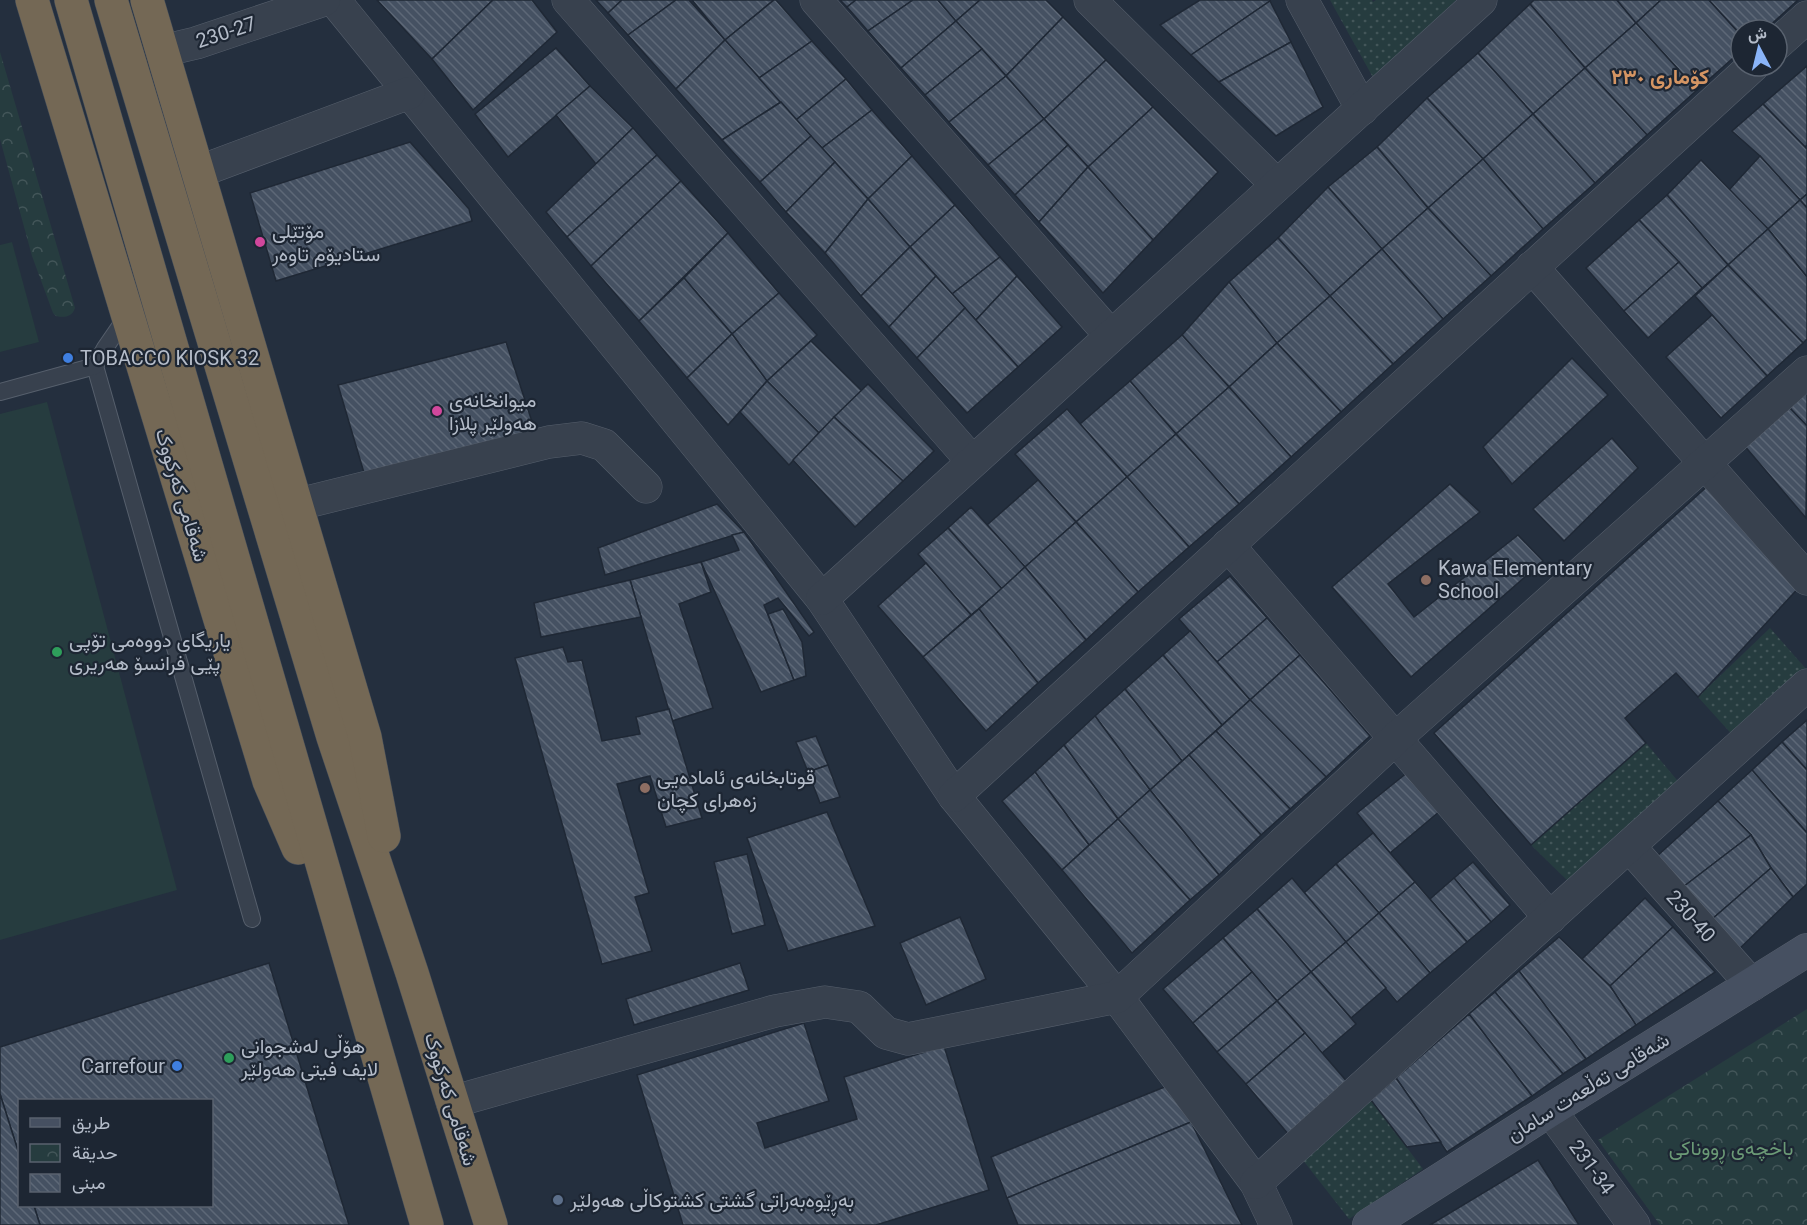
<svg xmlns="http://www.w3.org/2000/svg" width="1807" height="1225" font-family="Roboto,Vazirmatn,sans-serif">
  <defs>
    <pattern id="grass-dots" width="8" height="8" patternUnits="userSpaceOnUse" patternTransform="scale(1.5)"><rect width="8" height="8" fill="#263c3f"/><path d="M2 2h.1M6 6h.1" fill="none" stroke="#435659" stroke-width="1.8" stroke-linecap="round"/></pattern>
    <pattern id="park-crowns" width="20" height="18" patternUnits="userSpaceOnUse" patternTransform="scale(1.5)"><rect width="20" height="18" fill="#263c3f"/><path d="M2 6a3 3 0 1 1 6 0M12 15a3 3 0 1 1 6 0" fill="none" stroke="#435659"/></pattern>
    <pattern id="building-back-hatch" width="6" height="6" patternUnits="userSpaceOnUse" patternTransform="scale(1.5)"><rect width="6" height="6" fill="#455162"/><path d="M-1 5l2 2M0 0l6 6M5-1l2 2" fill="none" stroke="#5d6877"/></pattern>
  </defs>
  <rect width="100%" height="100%" fill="#242f3e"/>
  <g fill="url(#grass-dots)">
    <polygon points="1330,0 1372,0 1373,2 1376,0 1456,0 1375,81"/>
    <polygon points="1770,628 1807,670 1737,740 1698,697"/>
    <polygon points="1646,743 1682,786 1575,888 1531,845"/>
    <polygon points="1371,1100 1423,1169 1349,1219 1302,1159"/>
  </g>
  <g fill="url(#park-crowns)">
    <path d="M0,52L75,308C72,317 64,318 56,316L53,313L32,256L0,139Z"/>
    <polygon points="1807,1009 1807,1225 1660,1225 1598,1140"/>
  </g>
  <g fill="#263c3f">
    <polygon points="12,242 39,342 0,352 0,245"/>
    <polygon points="47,402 177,890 0,940 0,414"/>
  </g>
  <g fill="url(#building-back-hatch)" stroke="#1f2835" stroke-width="1.5">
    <polygon points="377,0 493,0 432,59"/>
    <polygon points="493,0 532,0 557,32 473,110 432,59"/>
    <polygon points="596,0 622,0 608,13"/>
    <polygon points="622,0 676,0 628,35 608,13"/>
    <polygon points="676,0 689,0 725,40 676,89 628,35"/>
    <polygon points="692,0 774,0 725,40"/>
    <polygon points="774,0 776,0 812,41 759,78 725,40"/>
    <polygon points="840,0 856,0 847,7"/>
    <polygon points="856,0 913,0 868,31 847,7"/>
    <polygon points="913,0 938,0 956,21 901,68 868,31"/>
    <polygon points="938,0 980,0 956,21"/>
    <polygon points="980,0 1046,0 1063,17 1006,76 956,21"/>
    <polygon points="1200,0 1270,0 1270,1 1191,55 1160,25"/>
    <polygon points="1534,0 1617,0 1636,23 1585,68 1530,4"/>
    <polygon points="1617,0 1661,0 1636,23"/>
    <polygon points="1661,0 1709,0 1741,35 1741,51 1697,90 1636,23"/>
    <polygon points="1709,0 1798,0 1765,30 1741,30 1741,35"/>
    <polygon points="1270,1 1291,42 1219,82 1191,55"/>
    <polygon points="1530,4 1585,68 1533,114 1478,53"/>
    <polygon points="1063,17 1106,60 1044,119 1006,76"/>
    <polygon points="956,21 982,49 925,95 901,68"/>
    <polygon points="1636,23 1697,90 1647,135 1585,68"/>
    <polygon points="725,40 781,102 722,140 676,89"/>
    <polygon points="812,41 846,79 796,120 759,78"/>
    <polygon points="1291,42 1323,107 1276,136 1219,82"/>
    <polygon points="556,48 590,86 508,157 475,114"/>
    <polygon points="982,49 1006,76 949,122 925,95"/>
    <polygon points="1478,53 1533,114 1483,159 1427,98"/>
    <polygon points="1106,60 1153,107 1088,167 1044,119"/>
    <polygon points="1807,66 1807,145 1805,147 1763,104"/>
    <polygon points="1585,68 1647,135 1595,183 1533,114"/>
    <polygon points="1006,76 1044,119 988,165 949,122"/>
    <polygon points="846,79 872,110 822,148 796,120"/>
    <polygon points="590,86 633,128 596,164 556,115"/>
    <polygon points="1427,98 1483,159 1428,208 1377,147"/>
    <polygon points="781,102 811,136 760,182 722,140"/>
    <polygon points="1763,104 1807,149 1807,194 1800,200 1760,156 1732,131"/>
    <polygon points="1153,107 1218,172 1153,240 1088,167"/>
    <polygon points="872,110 912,156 868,199 822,148"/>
    <polygon points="1533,114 1595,183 1543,229 1483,159"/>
    <polygon points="1044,119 1068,145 1015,195 988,165"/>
    <polygon points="633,128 657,155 567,237 546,212"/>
    <polygon points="811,136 835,162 786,212 760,182"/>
    <polygon points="410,142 469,209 472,221 276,281 250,193"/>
    <polygon points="1068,145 1088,167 1039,222 1015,195"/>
    <polygon points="1377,147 1428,208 1382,249 1328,187"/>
    <polygon points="657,155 681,181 591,266 567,237"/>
    <polygon points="912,156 955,205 910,247 868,199"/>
    <polygon points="1760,156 1800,200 1768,229 1729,190"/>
    <polygon points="1483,159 1543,229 1491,276 1428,208"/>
    <polygon points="1701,160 1768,229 1728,265 1667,195"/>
    <polygon points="835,162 868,199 825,253 786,212"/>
    <polygon points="1088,167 1153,240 1103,293 1039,222"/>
    <polygon points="681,181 728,233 639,321 591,266"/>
    <polygon points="1328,187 1382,249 1330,296 1278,238"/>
    <polygon points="1807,194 1807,208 1800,200"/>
    <polygon points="1667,195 1728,265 1702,288 1639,220"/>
    <polygon points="868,199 910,247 861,296 825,253"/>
    <polygon points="1800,200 1807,208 1807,277 1768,229"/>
    <polygon points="955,205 1000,257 952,294 910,247"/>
    <polygon points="1428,208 1491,276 1443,319 1382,249"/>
    <polygon points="1639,220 1679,262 1624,311 1586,268"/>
    <polygon points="1768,229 1807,277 1807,339 1803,343 1728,265"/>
    <polygon points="728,233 779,293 732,334 684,278"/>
    <polygon points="1278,238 1330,296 1277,343 1229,282"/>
    <polygon points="910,247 936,276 889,327 861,296"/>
    <polygon points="1382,249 1443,319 1393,364 1330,296"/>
    <polygon points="1000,257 1017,276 976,320 952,294"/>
    <polygon points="1679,262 1702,288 1648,338 1624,311"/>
    <polygon points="1728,265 1803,343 1767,376 1695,296"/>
    <polygon points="936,276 965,308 917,358 889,327"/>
    <polygon points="1017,276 1062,327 1018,367 976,320"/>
    <polygon points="684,278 732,334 687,378 639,321"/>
    <polygon points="1229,282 1277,343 1229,387 1182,335"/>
    <polygon points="779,293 817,335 767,381 732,334"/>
    <polygon points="1330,296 1393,364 1341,412 1277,343"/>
    <polygon points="965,308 1018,367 967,413 917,358"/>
    <polygon points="1712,315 1767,376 1721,418 1666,357"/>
    <polygon points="732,334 767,381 728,425 687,378"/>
    <polygon points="1182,335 1229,387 1176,434 1130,381"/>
    <polygon points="811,341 862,391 819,433 767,381"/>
    <polygon points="506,342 537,437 367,483 338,385"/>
    <polygon points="1277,343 1341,412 1291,457 1229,387"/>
    <polygon points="1572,358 1608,395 1512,484 1483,447"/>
    <polygon points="767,381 819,433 789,465 740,412"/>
    <polygon points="1130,381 1176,434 1127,477 1080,424"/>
    <polygon points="868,384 934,451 903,481 834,417"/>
    <polygon points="1229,387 1291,457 1239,504 1176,434"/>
    <polygon points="1807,389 1807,426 1788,406"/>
    <polygon points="1788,406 1807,426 1806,518 1743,444"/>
    <polygon points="1067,409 1127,477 1076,522 1015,454"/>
    <polygon points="834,417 903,481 855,527 793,460"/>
    <polygon points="1176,434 1239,504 1189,547 1127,477"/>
    <polygon points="1612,438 1638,468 1564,541 1533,509"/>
    <polygon points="1127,477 1189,547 1138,592 1076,522"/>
    <polygon points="1038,480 1076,522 1025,567 987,525"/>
    <polygon points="1711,483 1804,582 1698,697 1676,673 1625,718 1646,743 1531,845 1434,733"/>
    <polygon points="1450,484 1480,512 1388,584 1414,617 1518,535 1543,561 1411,677 1332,587"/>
    <polygon points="717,504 744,532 605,575 598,548"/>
    <polygon points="971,507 1025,567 1002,589 948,528"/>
    <polygon points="1076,522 1138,592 1086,640 1025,567"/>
    <polygon points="948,528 1002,589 971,615 918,554"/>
    <polygon points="744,532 814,632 809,636 778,598 764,605 794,680 761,692 701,562 739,550 732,535"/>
    <polygon points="701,562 711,592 679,604 713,708 672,721 630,580"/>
    <polygon points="926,563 971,615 923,657 878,606"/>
    <polygon points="1025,567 1086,640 1038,683 979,609"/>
    <polygon points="1230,576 1267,618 1217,662 1179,619"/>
    <polygon points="630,580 641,617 541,637 534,603"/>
    <polygon points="783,609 802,642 806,676 794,680 768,614"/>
    <polygon points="979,609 1038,683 986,731 923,657"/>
    <polygon points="1267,618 1300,655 1250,700 1217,662"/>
    <polygon points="1190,631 1250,700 1222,725 1163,655"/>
    <polygon points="563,647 568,662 582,660 602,741 640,734 636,717 669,709 702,818 666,827 650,776 617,784 649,893 635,897 652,951 602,964 515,658"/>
    <polygon points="1163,655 1222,725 1182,761 1125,689"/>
    <polygon points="1300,655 1370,736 1326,777 1250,700"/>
    <polygon points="1125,689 1182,761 1150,790 1095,716"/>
    <polygon points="1250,700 1326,777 1290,809 1216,731"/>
    <polygon points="1095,716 1150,790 1118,819 1064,745"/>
    <polygon points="1807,720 1807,770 1782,742"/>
    <polygon points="1216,731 1290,809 1261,835 1189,755"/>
    <polygon points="816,736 828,765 808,772 796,742"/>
    <polygon points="1782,742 1807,770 1807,833 1752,770"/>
    <polygon points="1064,745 1118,819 1089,845 1035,772"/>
    <polygon points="1189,755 1261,835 1219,875 1150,790"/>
    <polygon points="828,765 840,797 820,803 808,772"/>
    <polygon points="1752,770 1807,833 1807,884 1793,897 1771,868 1751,835 1718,801"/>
    <polygon points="1035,772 1089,845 1062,870 1002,801"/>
    <polygon points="1408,772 1440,811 1390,853 1357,813"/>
    <polygon points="1150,790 1219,875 1190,900 1118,819"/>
    <polygon points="1718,801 1751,835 1683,887 1656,857"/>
    <polygon points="827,812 875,926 788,951 747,838"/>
    <polygon points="1118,819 1190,900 1132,953 1062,870"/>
    <polygon points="1373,833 1415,882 1379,913 1336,864"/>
    <polygon points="1751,835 1771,868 1711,920 1683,887"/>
    <polygon points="747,854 765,925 732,934 714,862"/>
    <polygon points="1473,862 1510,905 1491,922 1454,878"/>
    <polygon points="1336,864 1379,913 1346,942 1304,893"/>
    <polygon points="1771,868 1793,897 1736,952 1711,920"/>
    <polygon points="1292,878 1346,942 1311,972 1257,909"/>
    <polygon points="1454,878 1491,922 1467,942 1430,899"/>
    <polygon points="1415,882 1467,942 1430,973 1379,913"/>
    <polygon points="1645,898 1673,927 1610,986 1582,959"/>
    <polygon points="1257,909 1311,972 1277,1001 1223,938"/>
    <polygon points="1379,913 1430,973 1397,1002 1346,942"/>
    <polygon points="960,917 986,979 926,1005 900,943"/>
    <polygon points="1673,927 1715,972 1636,1025 1610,986"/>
    <polygon points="1559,937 1610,986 1636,1025 1586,1059 1519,971"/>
    <polygon points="1223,938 1252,972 1193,1023 1163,989"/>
    <polygon points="1346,942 1386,988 1351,1018 1311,972"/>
    <polygon points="269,963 349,1225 40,1225 34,1206 212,1206 212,1100 20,1100 20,1157 0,1094 0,1047"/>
    <polygon points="740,963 749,990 634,1025 626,999"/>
    <polygon points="1519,971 1586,1059 1563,1074 1495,992"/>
    <polygon points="1252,972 1277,1001 1217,1052 1193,1023"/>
    <polygon points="1311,972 1356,1024 1322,1053 1277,1001"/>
    <polygon points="1495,992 1563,1074 1532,1096 1469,1014"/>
    <polygon points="1277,1001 1305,1033 1246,1084 1217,1052"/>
    <polygon points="1469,1014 1532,1096 1447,1152 1396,1078"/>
    <polygon points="804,1023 829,1101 757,1123 765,1148 857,1119 844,1077 944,1046 989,1190 876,1225 683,1225 637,1075"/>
    <polygon points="1305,1033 1349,1084 1289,1135 1246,1084"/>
    <polygon points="1396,1078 1441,1142 1407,1147 1371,1100"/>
    <polygon points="1167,1086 1191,1122 1007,1198 991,1157"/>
    <polygon points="0,1094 20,1157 20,1206 34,1206 40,1225 0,1225"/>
    <polygon points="1191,1122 1242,1225 1018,1225 1007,1198"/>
    <polygon points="1538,1160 1579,1225 1430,1225"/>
  </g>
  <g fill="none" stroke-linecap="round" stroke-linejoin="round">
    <defs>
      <g id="lane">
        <polyline points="127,316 105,348 95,366 252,919"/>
        <polyline points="0,392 95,366"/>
      </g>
      <g id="street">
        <polyline points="334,0 822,599 954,796 1117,997 1256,1183 1276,1225"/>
        <polyline points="568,0 972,461"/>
        <polyline points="816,0 1111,336"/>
        <polyline points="1090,0 1277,185"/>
        <polyline points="1302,0 1362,109"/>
        <polyline points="1777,44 1807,17"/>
        <polyline points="162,51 196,43 324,0"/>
        <polyline points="198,172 409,93"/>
        <polyline points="1532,267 1807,579"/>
        <polyline points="295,505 549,442 582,438 604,445 646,487"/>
        <polyline points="1228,545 1550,918"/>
        <polyline points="822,599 1481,0"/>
        <polyline points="954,796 1753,66"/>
        <polyline points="1629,846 1752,985"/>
        <polyline points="452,1102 775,1011 825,1002 859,1007 886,1033 908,1039 1117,997 1395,739 1807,372"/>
        <polyline points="1550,1110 1634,1225"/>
        <polyline points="1256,1183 1807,685"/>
      </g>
      <polyline id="secondary" points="1369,1225 1550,1110 1807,950"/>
      <g id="highway">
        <polyline points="32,0 269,781 298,848"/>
        <polyline points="71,0 427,1225"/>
        <polyline points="111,0 333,737 412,973 491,1225"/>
        <polyline points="147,0 365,737 384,836"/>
      </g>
    </defs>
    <use href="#lane" stroke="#565f6c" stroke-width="18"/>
    <use href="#street" stroke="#565f6c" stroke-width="33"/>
    <use href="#secondary" stroke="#565f6c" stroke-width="34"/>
    <use href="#highway" stroke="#434c59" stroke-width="34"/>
    <use href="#lane" stroke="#38414e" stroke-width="16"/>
    <use href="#street" stroke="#38414e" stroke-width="32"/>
    <use href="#secondary" stroke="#465061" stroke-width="33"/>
    <use href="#highway" stroke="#746855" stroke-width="33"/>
  </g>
  <g fill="#d1479c" stroke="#1d2633" stroke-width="2">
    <circle cx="260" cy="242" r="6"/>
    <circle cx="437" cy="411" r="6"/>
  </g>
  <g fill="#3f7fe0" stroke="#1d2633" stroke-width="2">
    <circle cx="68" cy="358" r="6"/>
    <circle cx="177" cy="1066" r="6"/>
  </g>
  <g fill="#8d6e63" stroke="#1d2633" stroke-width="2">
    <circle cx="1426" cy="580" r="6"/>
    <circle cx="645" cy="788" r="6"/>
  </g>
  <g fill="#2e9e5b" stroke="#1d2633" stroke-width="2">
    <circle cx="57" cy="652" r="6"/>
    <circle cx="229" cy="1058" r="6"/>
  </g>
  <circle fill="#5c6f8a" stroke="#1d2633" stroke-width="2" cx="558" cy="1200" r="6"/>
  <g text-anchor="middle" stroke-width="4.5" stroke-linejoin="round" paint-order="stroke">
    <g font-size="20" fill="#b4bcc9" stroke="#1d2633">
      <text transform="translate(226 32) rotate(-18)" y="7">230-27</text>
      <text transform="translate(182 495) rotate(73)" y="7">شەقامی کەرکووک</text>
      <text transform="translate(1691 916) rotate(48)" y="7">230-40</text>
      <text transform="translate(1588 1087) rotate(-32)" y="7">شەقامی تەڵعەت سامان</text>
      <text transform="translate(451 1099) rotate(73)" y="7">شەقامی کەرکووک</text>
      <text transform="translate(1592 1167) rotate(54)" y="7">231-34</text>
    </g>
    <g font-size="20" fill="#b4bcc9" stroke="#1d2633" text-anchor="start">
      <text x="272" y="238">مۆتێلی<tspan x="272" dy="23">ستادیۆم تاوەر</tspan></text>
      <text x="80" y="365">TOBACCO KIOSK 32</text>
      <text x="449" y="407">میوانخانەی<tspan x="449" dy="23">هەولێر پلازا</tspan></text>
      <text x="1438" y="575">Kawa Elementary<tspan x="1438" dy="23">School</tspan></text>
      <text x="69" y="647">یاریگای دووەمی تۆپی<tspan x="69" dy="23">پێی فرانسۆ هەریری</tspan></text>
      <text x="657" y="784">قوتابخانەی ئامادەیی<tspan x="657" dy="23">زەهرای کچان</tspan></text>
      <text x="241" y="1053">هۆڵی لەشجوانی<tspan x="241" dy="23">لایف فیتی هەولێر</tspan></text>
      <text x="165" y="1073" text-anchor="end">Carrefour</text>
      <text x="570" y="1207">بەڕێوەبەراتی گشتی کشتوکاڵی هەولێر</text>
    </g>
    <g font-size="20" fill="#6b9a76" stroke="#1d2633">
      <text x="1731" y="1155">باخچەی ڕووناکی</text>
    </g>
    <g font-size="21" font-weight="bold" fill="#d59563" stroke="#1d2633">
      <text x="1660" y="84">کۆماری ٢٣٠</text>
    </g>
  </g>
  <rect x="18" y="1099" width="195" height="108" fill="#1d2633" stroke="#59626f" stroke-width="1.5"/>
  <rect x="30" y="1118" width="30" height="9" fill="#465061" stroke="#59626f" stroke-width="1.5"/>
  <text x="72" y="1129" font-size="18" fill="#b4bcc9">طريق</text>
  <rect x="30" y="1144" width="30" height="18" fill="url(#park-crowns)" stroke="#59626f" stroke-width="1.5"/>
  <text x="72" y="1159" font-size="18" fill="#b4bcc9">حديقة</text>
  <rect x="30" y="1174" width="30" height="18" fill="url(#building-back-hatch)" stroke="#59626f" stroke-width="1.5"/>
  <text x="72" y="1189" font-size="18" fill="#b4bcc9">مبنى</text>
  <g transform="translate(1759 48) rotate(353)"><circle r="28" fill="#1d2633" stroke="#59626f" stroke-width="1.5"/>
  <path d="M0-4.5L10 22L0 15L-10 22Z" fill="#8ab4f8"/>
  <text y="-9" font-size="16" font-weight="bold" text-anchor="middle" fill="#b4bcc9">ش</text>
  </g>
</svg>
